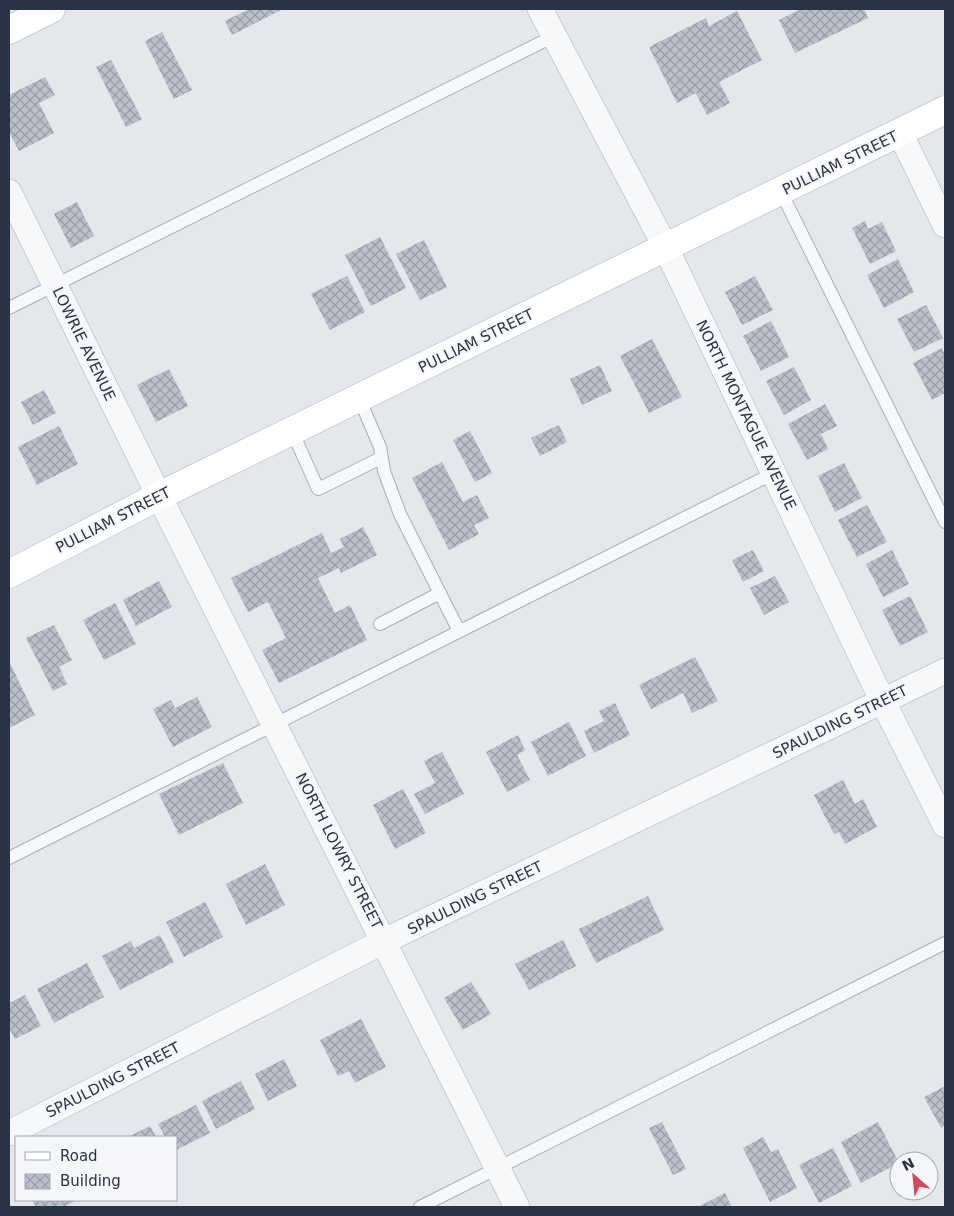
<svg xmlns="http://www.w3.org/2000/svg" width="954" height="1216" font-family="'DejaVu Sans',sans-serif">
  <defs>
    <pattern id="building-cross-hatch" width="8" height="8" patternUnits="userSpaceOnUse" patternTransform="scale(1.25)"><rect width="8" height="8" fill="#bbc0ca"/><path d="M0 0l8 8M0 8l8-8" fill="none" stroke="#989da6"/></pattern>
  </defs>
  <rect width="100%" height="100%" fill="#e4e7ec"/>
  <g fill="url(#building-cross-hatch)">
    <polygon points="249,9 283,9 232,35 225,21"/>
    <polygon points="801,9 864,9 868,18 795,53 779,20"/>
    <polygon points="737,11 762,60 719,82 730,103 707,115 696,93 677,103 649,47 706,18 709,26"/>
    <polygon points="162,32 192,90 174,99 145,41"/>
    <polygon points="111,60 142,119 126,127 96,67"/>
    <polygon points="45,77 55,95 39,103 54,133 19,151 9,132 9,95"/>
    <polygon points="77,202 94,236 71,248 54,214"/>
    <polygon points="865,221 868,229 882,222 896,251 870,264 852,228"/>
    <polygon points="380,237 406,288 371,306 345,255"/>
    <polygon points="424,240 447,287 420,300 396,254"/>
    <polygon points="898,259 914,292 884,308 867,275"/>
    <polygon points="347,276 365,312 330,330 311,294"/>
    <polygon points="755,276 773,310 742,325 725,292"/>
    <polygon points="926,305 943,338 914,352 897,319"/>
    <polygon points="771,321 789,357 761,371 743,336"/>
    <polygon points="652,339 682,397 649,413 620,356"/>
    <polygon points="942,348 945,355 945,393 932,400 913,363"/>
    <polygon points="600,365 612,391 582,405 570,379"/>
    <polygon points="794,367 811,400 784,415 766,381"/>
    <polygon points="169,369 188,406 156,422 137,385"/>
    <polygon points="44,390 56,413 33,425 21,402"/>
    <polygon points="825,404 837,426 821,434 828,449 807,460 788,424"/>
    <polygon points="559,425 567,442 540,456 531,438"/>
    <polygon points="59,426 78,464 37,485 18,447"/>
    <polygon points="470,431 492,473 475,482 453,440"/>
    <polygon points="442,462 463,502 477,495 489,518 474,525 479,534 449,550 412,478"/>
    <polygon points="844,463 862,498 835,512 818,476"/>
    <polygon points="867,505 887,542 857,557 838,520"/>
    <polygon points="363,527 377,555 341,573 339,568 318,578 335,613 350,605 367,640 279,683 262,650 286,638 268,602 248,612 231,578 322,533 331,553 344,547 340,539"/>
    <polygon points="753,550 764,571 743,582 732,560"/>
    <polygon points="892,550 909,584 883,597 866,564"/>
    <polygon points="775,576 789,602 764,615 750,588"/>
    <polygon points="159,581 172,607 136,626 123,600"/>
    <polygon points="910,596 928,632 900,646 882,610"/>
    <polygon points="115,603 136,644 104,660 83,620"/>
    <polygon points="54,625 72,660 59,667 67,684 53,691 26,638"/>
    <polygon points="695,657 718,701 692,713 683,693 651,709 639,685"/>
    <polygon points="9,661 35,715 9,728"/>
    <polygon points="197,697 212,727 173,747 153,709 171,700 175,708"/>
    <polygon points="615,703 630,735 594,753 584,731 604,721 599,711"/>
    <polygon points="569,722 586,756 548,776 531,742"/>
    <polygon points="518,735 525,750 517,755 530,780 507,792 486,752"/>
    <polygon points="442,752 464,794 425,814 414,794 435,783 424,761"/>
    <polygon points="223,763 243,803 179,835 159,794"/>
    <polygon points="843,780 855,804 863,799 877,827 845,844 839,832 834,834 814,795"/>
    <polygon points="403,789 426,833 395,849 373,805"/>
    <polygon points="265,864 285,905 246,925 226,884"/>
    <polygon points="648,896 664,930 596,963 579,929"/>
    <polygon points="205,902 223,937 184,957 166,922"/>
    <polygon points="160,935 174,962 120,990 102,956 131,941 134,948"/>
    <polygon points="563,940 576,966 529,990 515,964"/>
    <polygon points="87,963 104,997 54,1023 37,989"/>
    <polygon points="471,982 491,1014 463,1030 444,998"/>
    <polygon points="25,995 41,1026 15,1039 9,1028 9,1003"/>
    <polygon points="361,1019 386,1067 355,1083 349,1071 338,1076 320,1040"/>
    <polygon points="284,1059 297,1086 268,1101 255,1074"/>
    <polygon points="241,1081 255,1109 216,1129 202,1101"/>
    <polygon points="945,1086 945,1125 941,1128 924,1097"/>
    <polygon points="196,1105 210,1133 176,1150 176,1137 165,1137 158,1124"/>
    <polygon points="662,1122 686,1169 673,1175 649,1128"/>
    <polygon points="878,1122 899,1163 861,1183 841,1142"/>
    <polygon points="150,1126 156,1137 128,1137"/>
    <polygon points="763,1137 771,1152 778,1149 797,1188 770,1202 743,1148"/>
    <polygon points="833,1148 852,1186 819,1203 799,1165"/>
    <polygon points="725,1193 732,1207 698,1207"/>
    <polygon points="32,1200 77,1200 63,1207 36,1207"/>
  </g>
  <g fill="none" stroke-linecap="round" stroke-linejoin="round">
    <defs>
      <g id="lane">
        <polyline points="781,192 945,522"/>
        <polyline points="9,308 554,36"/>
        <polyline points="359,398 380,447 384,471 400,514 459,631"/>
        <polyline points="292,431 318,489 381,458"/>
        <polyline points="380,624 440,593"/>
        <polyline points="9,858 774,473"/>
        <polyline points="420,1207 945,943"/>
      </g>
      <g id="street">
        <polyline points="540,9 666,248 883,702 945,825"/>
        <polyline points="900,133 945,225"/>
        <polyline points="9,192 159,496 517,1207"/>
        <polyline points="9,1133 384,941 945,671"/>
      </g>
      <g id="secondary">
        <polyline points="9,30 51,9"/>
        <polyline points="9,574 159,496 945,110"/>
      </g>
    </defs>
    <use href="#lane" stroke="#a9aeb7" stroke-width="14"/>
    <use href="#street" stroke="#a9aeb7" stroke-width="26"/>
    <use href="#secondary" stroke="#a9aeb7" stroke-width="29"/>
    <use href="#lane" stroke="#f7f8fa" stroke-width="12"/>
    <use href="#street" stroke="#f7f8fa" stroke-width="25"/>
    <use href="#secondary" stroke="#fff" stroke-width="28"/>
  </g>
  <g text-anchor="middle" stroke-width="4" stroke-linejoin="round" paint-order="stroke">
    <g font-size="15" fill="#2b3445" stroke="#f4f6f9">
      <text transform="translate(840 163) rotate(-26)" y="5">PULLIAM STREET</text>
      <text transform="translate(476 341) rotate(-26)" y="5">PULLIAM STREET</text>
      <text transform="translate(84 344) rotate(64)" y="5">LOWRIE AVENUE</text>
      <text transform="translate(746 415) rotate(64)" y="5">NORTH MONTAGUE AVENUE</text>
      <text transform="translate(113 520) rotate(-27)" y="5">PULLIAM STREET</text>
      <text transform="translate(840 722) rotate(-26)" y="5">SPAULDING STREET</text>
      <text transform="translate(339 851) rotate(63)" y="5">NORTH LOWRY STREET</text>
      <text transform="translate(475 898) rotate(-26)" y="5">SPAULDING STREET</text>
      <text transform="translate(113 1080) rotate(-27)" y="5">SPAULDING STREET</text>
    </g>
  </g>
  <rect width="954" height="1216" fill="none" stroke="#2b3445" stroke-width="20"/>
  <rect x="15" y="1136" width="162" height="65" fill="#f4f6f9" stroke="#a4a8b1"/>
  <rect x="25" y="1152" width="25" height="8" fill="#ffffff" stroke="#a4a8b1"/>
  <text x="60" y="1161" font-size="15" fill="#2b3445">Road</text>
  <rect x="25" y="1174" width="25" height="15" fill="url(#building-cross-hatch)" stroke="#a4a8b1"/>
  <text x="60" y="1186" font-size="15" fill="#2b3445">Building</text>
  <g transform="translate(914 1176) rotate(333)"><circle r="24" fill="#f4f6f9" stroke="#a4a8b1"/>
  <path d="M0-4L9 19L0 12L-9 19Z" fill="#d1495b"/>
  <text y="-8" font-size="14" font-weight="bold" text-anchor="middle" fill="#2b3445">N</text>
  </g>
</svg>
